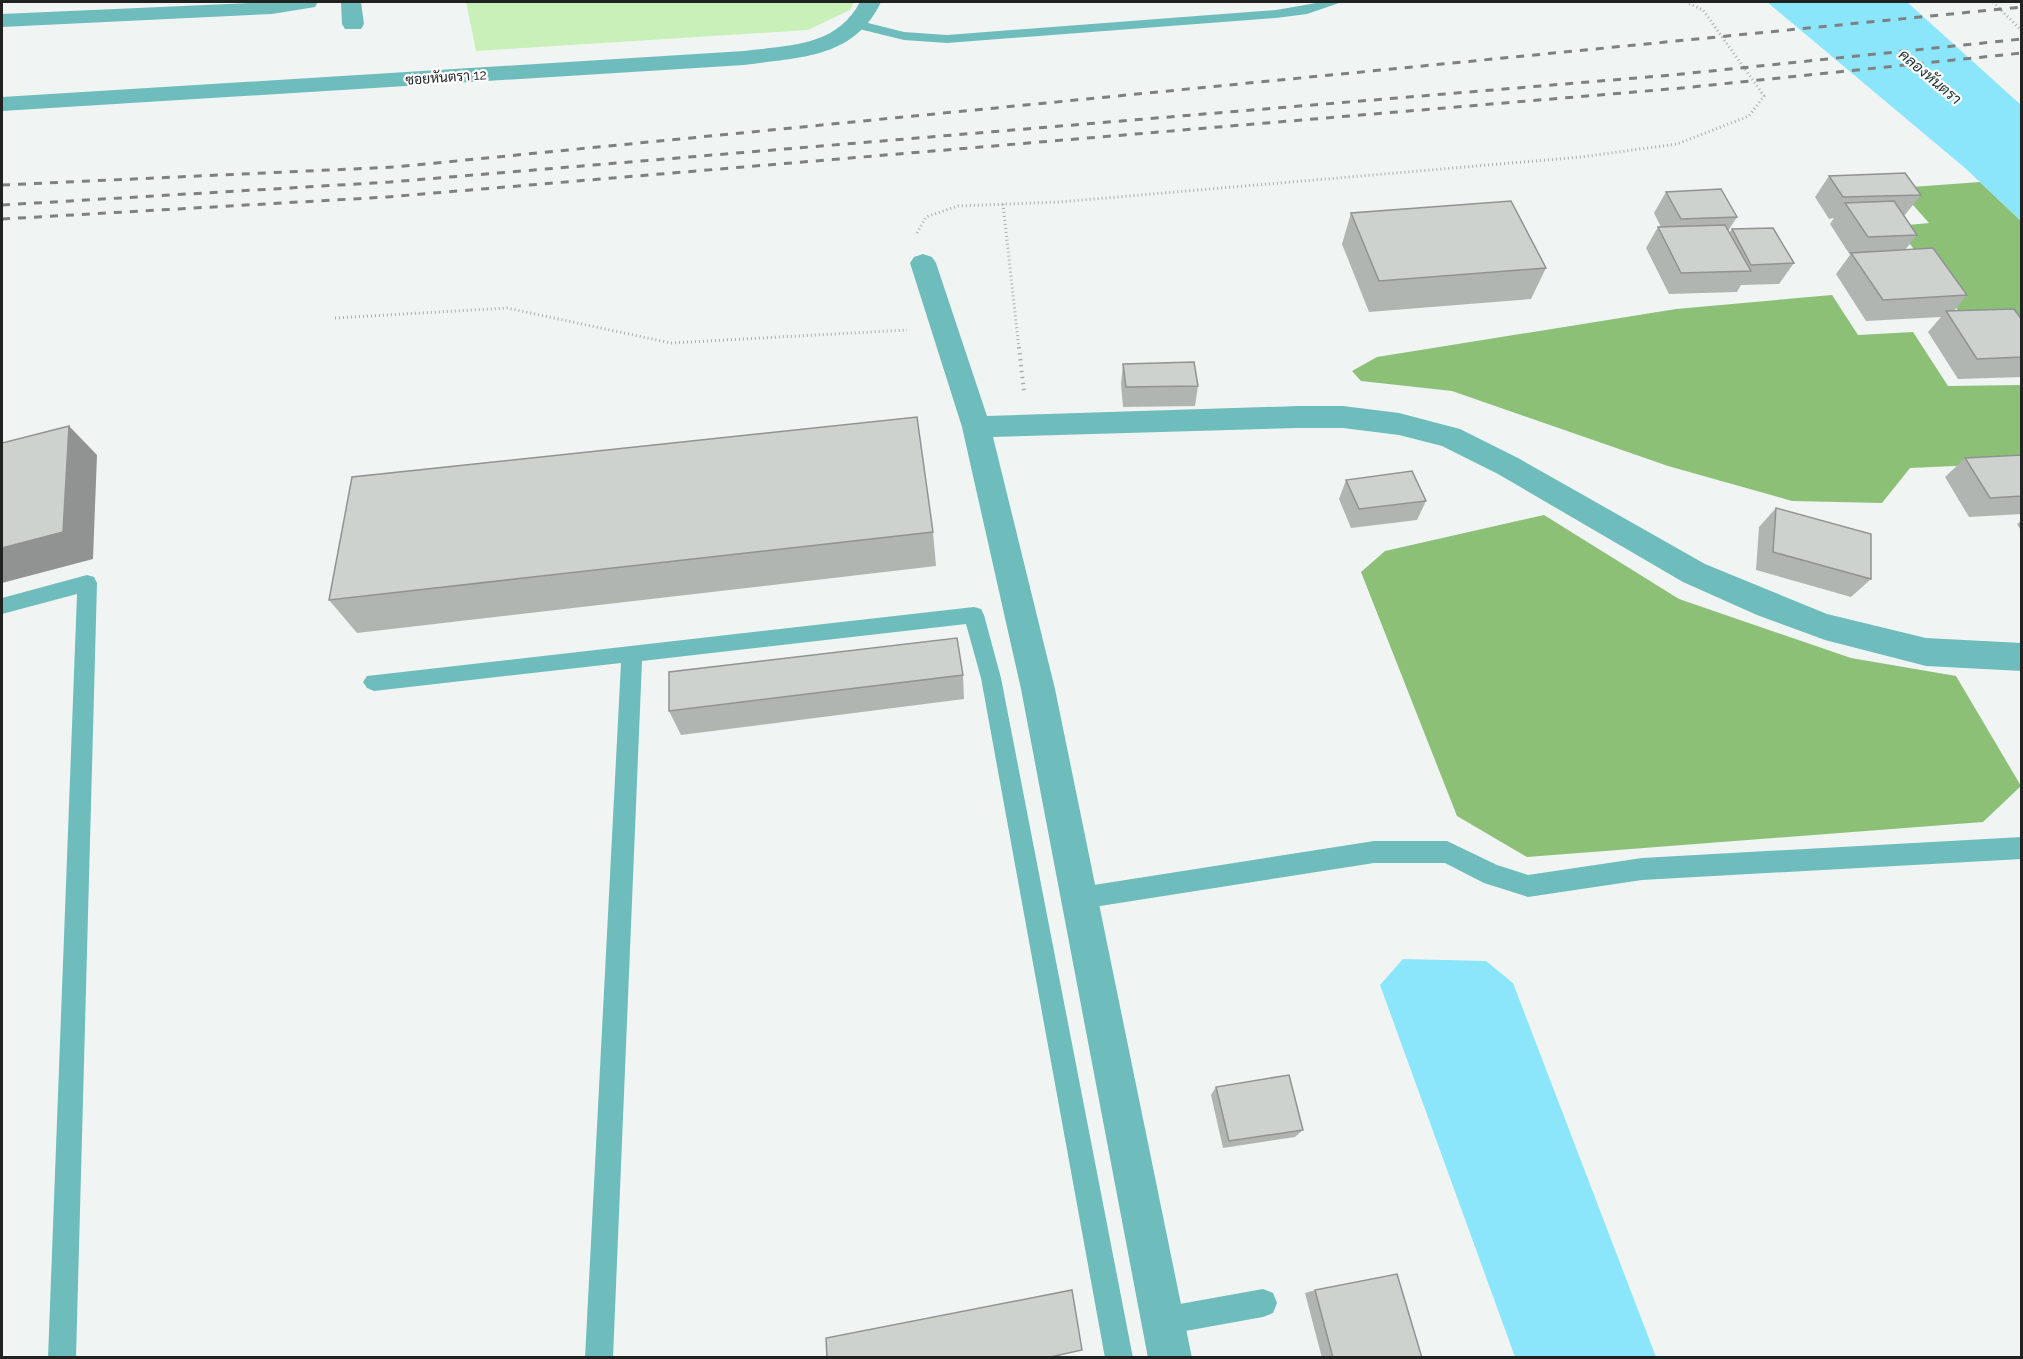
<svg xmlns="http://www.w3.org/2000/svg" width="2023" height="1359" font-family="Raleway,Sarabun,sans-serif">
  <rect width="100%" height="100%" fill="#f0f5f4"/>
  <polygon fill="#c9f0b9" points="466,2 854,2 850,10 808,30 476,51"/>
  <g fill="#8cc077">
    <polygon points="1980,182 2021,221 2021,349 1965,320 1897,226 1929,223 1898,188"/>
    <polygon points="1832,295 1858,335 1913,332 1948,386 2021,385 2021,463 1910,468 1882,503 1792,501 1668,466 1452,391 1361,381 1352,371 1377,357 1676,309"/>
    <polygon points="1544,515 1679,599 1851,658 1956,676 2021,786 1983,822 1527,857 1457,816 1361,572 1385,551"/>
  </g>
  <g fill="#8ce6fb">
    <polygon points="1767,2 1907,2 2021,105 2021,221 1965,168"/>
    <polygon points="1403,959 1486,961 1513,983 1656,1357 1515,1357 1380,985"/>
  </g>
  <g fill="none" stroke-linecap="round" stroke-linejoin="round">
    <g stroke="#abafae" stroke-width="3" stroke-dasharray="1 3" stroke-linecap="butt">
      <polyline points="1993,2 2022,31"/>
      <polyline points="1003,204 1019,349"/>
      <polyline points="917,233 926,217 958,206 1059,202 1581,157 1677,144 1749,116 1764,96 1703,10 1686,2"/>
      <polyline points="335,318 507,308 671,343 907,330"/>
    </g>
    <polyline stroke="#abafae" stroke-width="4" stroke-dasharray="1.5 4.5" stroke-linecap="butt" points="1019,347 1024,392"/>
    <g fill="#6ebdbc" fill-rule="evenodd">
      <polygon points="1322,2 1342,2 1307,14 1276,18 947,43 904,40 851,27 849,24 856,20 904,32 947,35 1276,10"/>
      <polygon points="87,575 94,577 97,583 76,1358 48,1358 77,594 2,614 2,598"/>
      <polygon points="974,607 981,609 984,615 1001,678 1133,1358 1105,1358 981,678 966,624 642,661 613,1358 585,1358 621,663 374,691 367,688 363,682 367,676"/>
      <polygon points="2022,837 2022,859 1642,880 1528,897 1484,883 1445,863 1374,863 1081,909 1073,906 1069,898 1073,890 1081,887 1374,841 1447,841 1497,865 1528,875 1642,858"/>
      <polygon points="1263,1289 1273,1293 1277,1303 1273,1313 1263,1317 1163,1335 1153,1331 1149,1321 1153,1311 1163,1307"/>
    </g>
    <g fill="#6ebdbc" fill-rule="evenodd">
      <polygon points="272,2 318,2 315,7 272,14 2,27 2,14"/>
      <polygon points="341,2 361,2 364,24 361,29 345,29 342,24"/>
      <path d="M860,2H881C854,59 799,57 744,65L2,111V97L744,51C789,45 836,47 860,2Z"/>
      <polygon points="923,254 932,257 936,263 987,416 1298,406 1343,406 1399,413 1460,429 1518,458 1705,564 1827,614 1926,638 2022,643 2022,671 1926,666 1825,640 1757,615 1683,582 1498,474 1442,446 1399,435 1343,428 1298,428 993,437 1055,689 1192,1358 1148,1358 1021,689 962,427 910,263 914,257"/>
    </g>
    <g stroke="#7e8180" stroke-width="3" stroke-dasharray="8 8" stroke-linecap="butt">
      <polyline points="2,185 395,167 2022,7"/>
      <polyline points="2,205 390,182 1672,75 2022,39"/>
      <polyline points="2,219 387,197 1682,88 2022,53"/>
    </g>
  </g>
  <g fill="#b1b5b2">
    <polygon points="1829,176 1921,195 1904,216 1917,235 1905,250 1967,295 1954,311 2022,320 2022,377 1958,379 1928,332 1941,317 1866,321 1836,274 1850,255 1830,224 1834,218 1829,219 1815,197"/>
    <polygon points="1666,192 1737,217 1728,231 1729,233 1732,229 1794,263 1779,284 1741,285 1737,292 1669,294 1646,248 1658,227 1661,227 1654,213"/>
    <polygon points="1351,213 1546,268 1531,299 1369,312 1342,244"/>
    <polygon points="1123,364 1198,386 1195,406 1123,407 1121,384"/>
    <polygon points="2022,455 2022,514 1969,517 1945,477 1965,458"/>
    <polygon points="1346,480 1426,501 1417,520 1351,528 1339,499"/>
    <polygon points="1776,508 1871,579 1851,597 1756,570 1759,527"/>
    <polygon points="2022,520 2022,532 2017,524"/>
    <polygon points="933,532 936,566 357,633 329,600"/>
    <polygon points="963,675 964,699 681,735 669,711"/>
    <polygon points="1216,1087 1303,1130 1295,1137 1223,1148 1211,1095"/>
    <polygon points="1315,1290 1422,1358 1322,1358 1305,1293"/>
  </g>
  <polygon fill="#909391" points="69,426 97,455 93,559 2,583 2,548"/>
  <g fill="#ced2cf" stroke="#909391" stroke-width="1.5">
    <polygon points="1905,173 1921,195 1843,197 1829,176"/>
    <polygon points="1721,189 1737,217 1681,219 1666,192"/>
    <polygon points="1511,201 1546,268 1379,281 1351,213"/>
    <polygon points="1894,201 1917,235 1868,237 1845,203"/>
    <polygon points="1725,225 1751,271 1681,273 1658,227"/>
    <polygon points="1773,228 1794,263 1751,265 1732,229"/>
    <polygon points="1933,248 1967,295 1883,300 1851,253"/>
    <polygon points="2014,309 2022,320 2022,357 1977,359 1946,311"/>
    <polygon points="1194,362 1198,386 1126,387 1123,364"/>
    <polygon points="917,417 933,532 329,600 352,477"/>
    <polygon points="69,426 63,532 2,548 2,443"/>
    <polygon points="2022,455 2022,496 1990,498 1965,458"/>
    <polygon points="1412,471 1426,501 1359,509 1346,480"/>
    <polygon points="1776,508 1871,534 1871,579 1773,552"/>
    <polygon points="957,638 963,675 669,711 669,672"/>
    <polygon points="1289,1075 1303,1130 1229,1141 1216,1087"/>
    <polygon points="1397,1274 1422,1358 1333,1358 1315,1290"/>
    <polygon points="1072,1290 1082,1350 1046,1358 827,1358 826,1338"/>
  </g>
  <g text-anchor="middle" stroke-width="4.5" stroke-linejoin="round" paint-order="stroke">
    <g font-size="14" fill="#202221" stroke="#fff">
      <text transform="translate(446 77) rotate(-4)" y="5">ซอยหันตรา 12</text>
    </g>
    <g font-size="15" font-style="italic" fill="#192f34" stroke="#fff">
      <text transform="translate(1930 77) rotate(40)" y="5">คลองหันตรา</text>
    </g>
  </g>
  <rect width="2023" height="1359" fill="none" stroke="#202221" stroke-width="6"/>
</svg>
